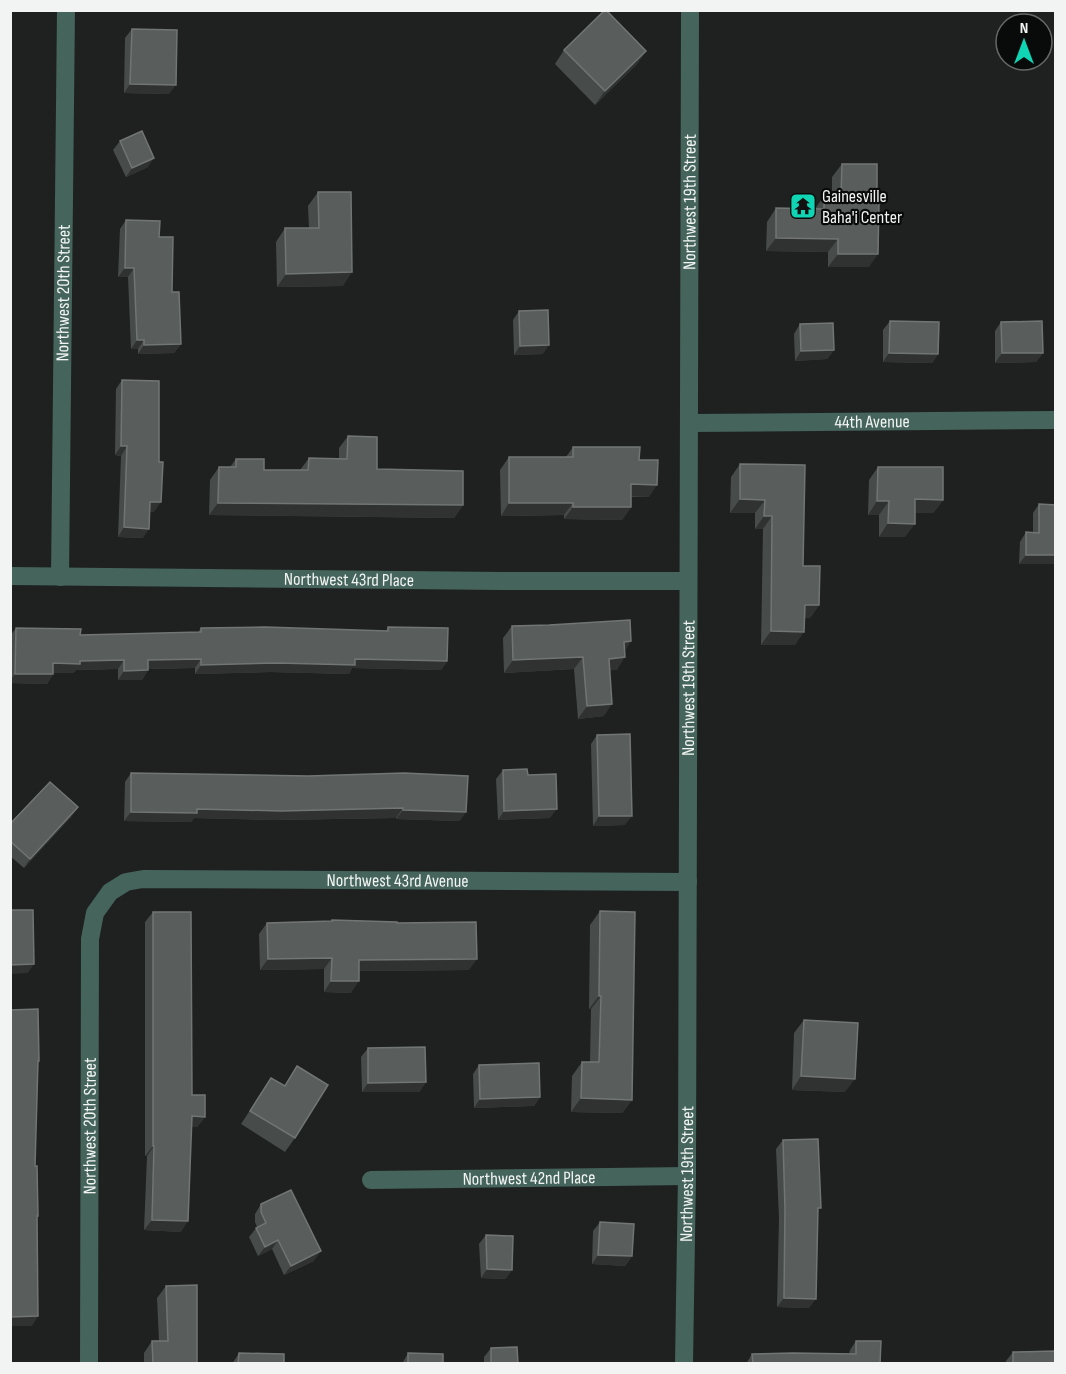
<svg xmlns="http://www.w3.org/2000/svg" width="1066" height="1374" font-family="'Sofia Sans Condensed',sans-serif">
  <rect width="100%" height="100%" fill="#1e2120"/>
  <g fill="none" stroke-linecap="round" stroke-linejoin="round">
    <g stroke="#45645b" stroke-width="18">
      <path id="s1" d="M689,423L1056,420"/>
      <path id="s2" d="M10,576L502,581H688"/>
      <path id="s3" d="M60,577L66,10"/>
      <path id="s4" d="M371,1180L687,1176"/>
      <path id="s5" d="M89,1364L90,939L95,913L110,892L126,882L143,879L688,882"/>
      <path id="s6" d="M684,1364L687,1176L690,11"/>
    </g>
  </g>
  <g fill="#474b4a">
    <polygon points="132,29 169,94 124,93 125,38"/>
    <polygon points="564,50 646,51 637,64 595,105 555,64"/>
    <polygon points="120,141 148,167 126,177 113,150"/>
    <polygon points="842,164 869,267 828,267 828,252 766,251 767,222 776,208 815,209 824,196 832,196 832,177"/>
    <polygon points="318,192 343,286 277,287 276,242 285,228 309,228 308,206"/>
    <polygon points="126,220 159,237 172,292 181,344 174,353 138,354 138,349 131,349 128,277 118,277 120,229"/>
    <polygon points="519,311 543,354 514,355 513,320"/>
    <polygon points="890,321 938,354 932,363 883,362 883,330"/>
    <polygon points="1001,322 1043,353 1036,362 995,363 995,331"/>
    <polygon points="800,324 834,350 827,359 795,361 794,334"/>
    <polygon points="122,380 154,512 150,511 143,538 118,537 121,456 115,455 116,389"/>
    <polygon points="348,436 377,469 463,505 454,518 209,515 210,480 219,467 230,467 236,459 264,470 300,470 309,458 339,459 339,448"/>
    <polygon points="573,447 639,460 649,497 631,497 631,507 622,520 564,519 564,515 501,516 500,470 509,457 566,457"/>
    <polygon points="740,464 805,465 803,566 819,605 810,618 804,618 795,645 761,645 763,529 755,529 755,513 730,513 731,477"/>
    <polygon points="878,467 943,500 933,513 915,513 905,537 879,537 879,515 868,515 869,480"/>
    <polygon points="1039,504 1056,505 1056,564 1019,564 1020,542 1026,532 1033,533 1033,513"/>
    <polygon points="512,626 625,651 617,670 610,670 604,716 578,719 574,669 504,673 503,638"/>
    <polygon points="388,627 447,661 441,670 352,668 349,674 271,672 195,674 195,668 148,669 148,670 142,680 118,680 118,669 76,670 73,673 53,673 53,674 47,684 10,683 10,636 16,628 80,635 198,632 201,628 386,631"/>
    <polygon points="597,735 625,825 593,826 591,744"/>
    <polygon points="503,770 528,775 550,818 498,820 496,779"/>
    <polygon points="131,773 308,776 460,821 396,819 396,818 275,820 194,818 191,822 124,821 125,782"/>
    <polygon points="78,807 71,817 24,868 10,856 10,824"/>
    <polygon points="600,911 632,1100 622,1113 571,1112 572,1076 582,1062 590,1062 591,1009 589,1009 590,925"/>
    <polygon points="153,912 192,1095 205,1117 197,1127 191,1127 181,1232 144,1230 147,1156 145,1156 145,922"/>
    <polygon points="332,920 397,923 469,970 359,971 351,993 324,992 324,969 260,970 259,934 267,923 331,921"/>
    <polygon points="804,1020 845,1092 792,1090 794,1033"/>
    <polygon points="368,1048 426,1082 419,1092 362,1092 361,1057"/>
    <polygon points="479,1065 540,1097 534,1106 474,1108 473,1074"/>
    <polygon points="297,1066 295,1138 285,1152 241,1124 271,1078 284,1086"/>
    <polygon points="783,1140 818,1213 809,1308 777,1307 779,1218 776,1149"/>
    <polygon points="261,1204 314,1261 284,1275 272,1249 258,1256 249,1237 257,1227 255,1222 255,1214"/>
    <polygon points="600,1222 632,1256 625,1266 592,1264 593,1231"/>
    <polygon points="486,1235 506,1279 481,1278 479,1244"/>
    <polygon points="166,1286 197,1364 144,1364 144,1353 152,1341 159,1341 157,1298"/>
    <polygon points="856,1341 880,1364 746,1364 752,1354 849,1354 850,1350"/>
    <polygon points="491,1348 518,1364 484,1364 484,1357"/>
    <polygon points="1013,1352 1056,1364 1007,1364 1006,1361"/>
    <polygon points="239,1353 284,1364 232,1364"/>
    <polygon points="408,1353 443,1364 402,1364"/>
  </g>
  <g fill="#2f3231">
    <polygon points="646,51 637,64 595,105 605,91"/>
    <polygon points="130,84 176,85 169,94 124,93"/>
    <polygon points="154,158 148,167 126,177 132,168"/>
    <polygon points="776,238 838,239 828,252 766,251"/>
    <polygon points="838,254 878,254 869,267 828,267"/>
    <polygon points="125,268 134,268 128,277 118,277"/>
    <polygon points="352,272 343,286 277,287 286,274"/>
    <polygon points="137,340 144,340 138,349 131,349"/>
    <polygon points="181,344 174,353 138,354 144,345"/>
    <polygon points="549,345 543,354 514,355 520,346"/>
    <polygon points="834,350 827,359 795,361 801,351"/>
    <polygon points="889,353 938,354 932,363 883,362"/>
    <polygon points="1002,353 1043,353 1036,362 995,363"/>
    <polygon points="121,446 127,446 121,456 115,455"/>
    <polygon points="631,484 657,485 649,497 623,496"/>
    <polygon points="740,499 765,500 755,513 730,513"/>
    <polygon points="915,499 943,500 933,513 905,513"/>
    <polygon points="877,501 889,501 879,515 868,515"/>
    <polygon points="150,502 161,502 154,512 144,511"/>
    <polygon points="218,503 463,505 454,518 209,515"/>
    <polygon points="509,503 573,503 564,515 501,516"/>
    <polygon points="573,507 631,507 622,520 564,519"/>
    <polygon points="764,516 772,516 763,529 755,529"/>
    <polygon points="888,523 915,524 905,537 879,537"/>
    <polygon points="124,527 149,529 143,538 118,537"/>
    <polygon points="1026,555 1056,555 1056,564 1019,564"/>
    <polygon points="805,605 819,605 810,618 795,618"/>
    <polygon points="771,631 804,632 795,645 761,645"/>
    <polygon points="631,641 623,654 624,642"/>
    <polygon points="583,657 574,669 504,673 513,660"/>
    <polygon points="625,657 617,670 601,671 609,659"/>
    <polygon points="201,659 195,668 142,669 148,660"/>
    <polygon points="355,659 447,661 441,670 352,668 349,674 271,672 195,674 201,665"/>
    <polygon points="124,660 118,669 76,670 73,673 47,673 53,663 80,661"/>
    <polygon points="148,670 142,680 118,680 124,671"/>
    <polygon points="15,674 53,674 47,684 10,683 10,680"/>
    <polygon points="612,704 604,716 578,719 587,706"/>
    <polygon points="78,807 71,817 24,868 30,859"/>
    <polygon points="403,808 396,818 275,820 194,818 191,822 124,821 131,812 197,809"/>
    <polygon points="557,809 550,818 498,820 504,811"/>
    <polygon points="403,810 466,812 460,821 396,819"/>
    <polygon points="599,816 632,816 625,825 593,826"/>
    <polygon points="332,958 324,969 260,970 268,959"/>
    <polygon points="477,959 469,970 351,971 359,960"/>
    <polygon points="34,964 28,973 10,974 10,965"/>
    <polygon points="331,981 359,981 351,993 324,992"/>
    <polygon points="599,996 601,996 591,1009 589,1009"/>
    <polygon points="801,1076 855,1079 845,1092 792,1090"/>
    <polygon points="426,1082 419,1092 362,1092 368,1083"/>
    <polygon points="540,1097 534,1106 474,1108 480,1099"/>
    <polygon points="581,1098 632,1100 622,1113 571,1112"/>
    <polygon points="192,1116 205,1117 197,1127 184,1127"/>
    <polygon points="153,1146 154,1146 147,1156 145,1156"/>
    <polygon points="152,1220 188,1221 181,1232 144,1230"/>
    <polygon points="278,1240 272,1249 258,1256 265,1247"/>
    <polygon points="321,1251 314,1261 284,1275 291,1266"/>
    <polygon points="598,1255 632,1256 625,1266 592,1264"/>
    <polygon points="487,1269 512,1270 506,1279 481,1278"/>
    <polygon points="784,1298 816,1299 809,1308 777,1307"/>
    <polygon points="38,1316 32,1326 10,1326 10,1317"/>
  </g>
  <g fill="#595d5c" stroke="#717574" stroke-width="1.5">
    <polygon points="605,10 606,10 646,51 605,91 564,50"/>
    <polygon points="132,29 177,30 176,85 130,84"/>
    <polygon points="142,131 154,158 132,168 120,141"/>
    <polygon points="842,164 877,164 877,201 879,201 878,254 838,254 838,239 776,238 776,208 824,209 824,196 841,196"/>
    <polygon points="318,192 351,192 352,272 286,274 285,228 319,228"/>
    <polygon points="126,220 160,221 159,237 173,237 172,292 179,292 181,344 144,345 144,340 137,340 134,268 125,268"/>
    <polygon points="548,310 549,345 520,346 519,311"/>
    <polygon points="890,321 939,322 938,354 889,353"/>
    <polygon points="1042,321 1043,353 1002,353 1001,322"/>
    <polygon points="833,323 834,350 801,351 800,324"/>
    <polygon points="122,380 159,381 159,462 163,462 161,502 150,502 149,529 124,527 127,446 121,446"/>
    <polygon points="348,436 377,437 377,469 463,471 463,505 218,503 219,467 236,467 236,459 264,459 264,470 308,470 309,458 347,459"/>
    <polygon points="573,447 640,447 639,460 658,460 657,485 631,484 631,507 573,507 573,503 509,503 509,457 573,457"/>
    <polygon points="740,464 805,465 803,566 820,566 819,605 805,605 804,632 771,631 772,516 764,516 765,500 740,499"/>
    <polygon points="878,467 943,467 943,500 915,499 915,524 888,523 889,501 877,501"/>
    <polygon points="1039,504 1056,505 1056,555 1026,555 1026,532 1039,533"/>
    <polygon points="630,620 631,641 624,642 625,657 609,659 612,704 587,706 583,657 513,660 512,626 549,625"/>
    <polygon points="265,627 388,631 388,627 448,628 447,661 355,659 355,665 278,663 201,665 201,659 148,660 148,670 124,671 124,660 80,661 80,664 53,663 53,674 15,674 16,628 81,629 80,635 201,632 201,628"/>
    <polygon points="630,734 632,816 599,816 597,735"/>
    <polygon points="527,769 528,775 556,774 557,809 504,811 503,770"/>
    <polygon points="131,773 308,776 404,773 468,776 466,812 403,810 403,808 281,811 197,809 197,813 131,812"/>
    <polygon points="50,782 78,807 30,859 10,841 10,824"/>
    <polygon points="10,910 33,910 34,964 10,965"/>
    <polygon points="600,911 635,912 632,1100 581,1098 582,1062 599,1062 601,996 599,996"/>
    <polygon points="153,912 191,912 192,1095 205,1095 205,1117 192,1116 188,1221 152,1220 154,1146 153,1146"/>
    <polygon points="332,920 397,922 397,923 476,922 477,959 359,960 359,981 331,981 332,958 268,959 267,923 332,921"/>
    <polygon points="38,1009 39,1061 38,1061 35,1166 37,1166 38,1216 37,1216 38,1316 10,1317 10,1010"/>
    <polygon points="804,1020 858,1023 855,1079 801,1076"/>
    <polygon points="425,1047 426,1082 368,1083 368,1048"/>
    <polygon points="539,1063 540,1097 480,1099 479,1065"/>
    <polygon points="297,1066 328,1085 295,1138 250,1111 271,1078 285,1086"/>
    <polygon points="818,1139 821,1208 818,1208 816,1299 784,1298 785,1209 783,1140"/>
    <polygon points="291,1190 321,1251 291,1266 278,1240 265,1247 256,1228 266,1223 261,1212 261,1204"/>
    <polygon points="600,1222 634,1224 632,1256 598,1255"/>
    <polygon points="486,1235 513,1236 512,1270 487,1269"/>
    <polygon points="197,1285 197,1364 153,1364 152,1341 168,1341 166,1286"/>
    <polygon points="856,1341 881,1341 880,1364 753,1364 752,1354 793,1353 856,1354"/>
    <polygon points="517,1347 518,1364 491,1364 491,1348"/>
    <polygon points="1056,1351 1056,1364 1013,1364 1013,1352"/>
    <polygon points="239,1353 284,1354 284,1364 238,1364"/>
    <polygon points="408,1353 443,1354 443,1364 408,1364"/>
  </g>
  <defs>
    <symbol id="temple-square" viewBox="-11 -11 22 22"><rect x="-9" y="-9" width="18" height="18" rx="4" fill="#0fd5b4" stroke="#090b0a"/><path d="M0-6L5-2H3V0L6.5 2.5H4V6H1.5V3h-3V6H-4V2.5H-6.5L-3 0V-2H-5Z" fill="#111"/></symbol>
  </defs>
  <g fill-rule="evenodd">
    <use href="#temple-square" x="788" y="191" width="30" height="30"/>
  </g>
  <g text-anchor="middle" stroke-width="4.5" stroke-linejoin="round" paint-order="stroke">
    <g font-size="18" fill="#f1f4f3" stroke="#090b0a" text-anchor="start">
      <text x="822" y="202">Gainesville<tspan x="822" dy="21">Baha'i Center</tspan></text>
    </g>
    <g font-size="18" fill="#f1f4f3" stroke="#090b0a">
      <text dy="6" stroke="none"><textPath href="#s6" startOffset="1162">Northwest 19th Street</textPath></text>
      <text dy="6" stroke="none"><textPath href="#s3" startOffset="284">Northwest 20th Street</textPath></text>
      <text dy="6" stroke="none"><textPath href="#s1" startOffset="183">44th Avenue</textPath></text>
      <text dy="6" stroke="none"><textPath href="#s2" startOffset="339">Northwest 43rd Place</textPath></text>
      <text dy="6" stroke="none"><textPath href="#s6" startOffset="676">Northwest 19th Street</textPath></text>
      <text dy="6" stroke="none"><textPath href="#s5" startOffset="768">Northwest 43rd Avenue</textPath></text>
      <text dy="6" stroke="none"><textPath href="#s5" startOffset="238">Northwest 20th Street</textPath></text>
      <text dy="6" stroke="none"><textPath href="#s6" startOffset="190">Northwest 19th Street</textPath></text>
      <text dy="6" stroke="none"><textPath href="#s4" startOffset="158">Northwest 42nd Place</textPath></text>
    </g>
  </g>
  <rect width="1066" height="1374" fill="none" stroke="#f1f4f3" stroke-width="24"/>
  <g transform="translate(1024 42)"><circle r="28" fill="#090b0a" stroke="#666867" stroke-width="1.5"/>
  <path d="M0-4.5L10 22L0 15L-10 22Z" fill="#0fd5b4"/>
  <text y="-9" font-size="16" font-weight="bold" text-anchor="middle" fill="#f1f4f3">N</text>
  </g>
</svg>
